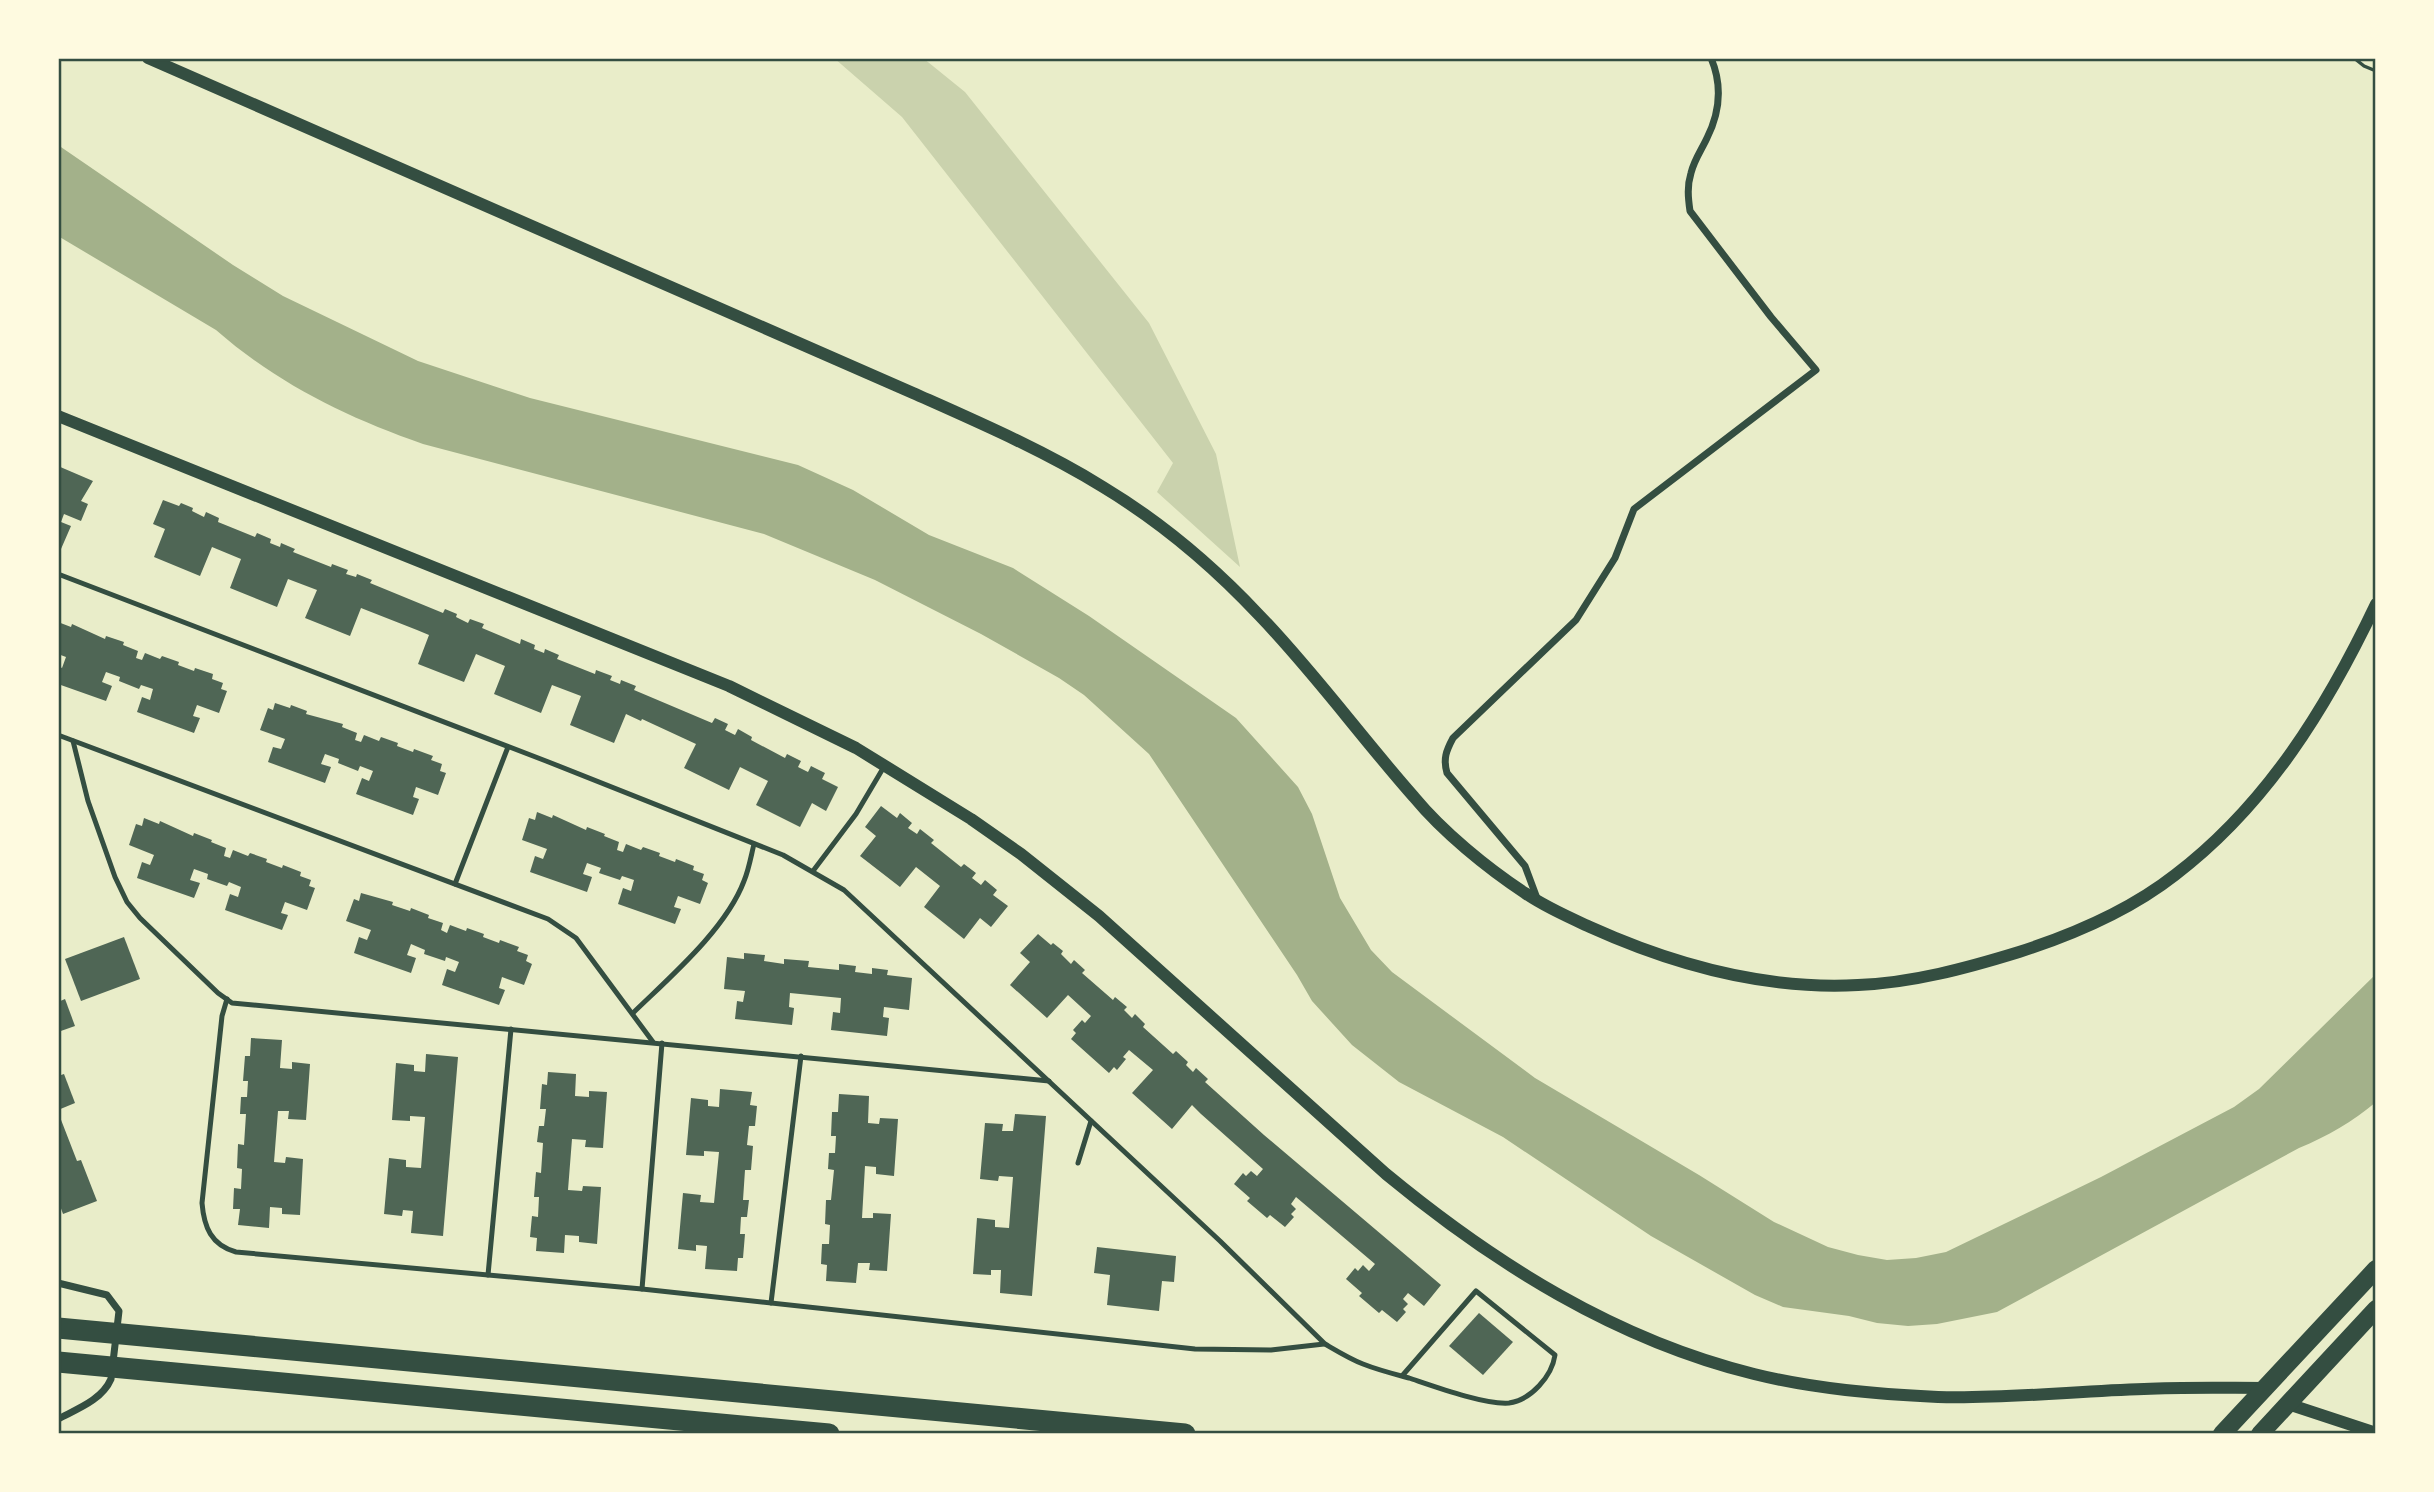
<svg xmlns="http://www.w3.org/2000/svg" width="2434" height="1492" font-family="Commissioner,sans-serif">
  <rect width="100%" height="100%" fill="#e9edc9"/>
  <polygon fill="#cad2ad" points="834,58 923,58 965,92 1149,323 1216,454 1240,567 1157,492 1173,463 902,117"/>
  <path fill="#a3b18a" d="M58,145L233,265L283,296L418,361L530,398L798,465L853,490L929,535L1013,568L1089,616L1236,718L1298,787L1312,814L1340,898L1371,950L1392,972L1535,1078L1699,1175L1774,1222L1828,1247L1858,1255L1887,1260L1916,1258L1946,1252L2101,1177L2234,1107L2259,1089L2376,974V1102C2352,1122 2328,1136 2299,1148L1997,1312L1937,1324L1908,1326L1877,1323L1849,1316L1783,1307L1755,1295L1651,1236L1503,1137L1399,1082L1352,1045L1312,1001L1297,975L1149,754L1084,695L1059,678L981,634L875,580L764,534L423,444C346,417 278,384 216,330L58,236Z"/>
  <g fill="#4f6655">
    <polygon points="58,466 93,481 81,501 88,504 81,521 64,514 61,522 71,526 61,549 58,548"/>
    <polygon points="163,500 179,506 181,503 193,508 192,511 204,517 206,512 219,518 218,522 255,537 257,533 271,539 270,543 280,547 281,543 295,549 293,552 331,567 332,564 348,570 346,574 356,577 357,574 372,580 370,583 443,613 445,609 457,614 456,617 468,623 470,619 484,624 482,628 520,644 521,639 535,645 534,649 544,653 545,649 559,655 557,659 595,674 596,670 612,676 610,680 620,684 621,680 636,686 634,690 712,723 715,718 728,724 725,730 735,735 738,729 752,737 751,740 785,758 787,754 801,761 798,767 808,772 811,766 825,773 822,779 838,787 826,811 812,803 800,827 756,805 768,781 740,767 729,790 684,768 696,744 642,719 641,721 626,714 614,743 570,725 581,696 552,685 541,713 494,694 505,666 476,654 464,682 418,664 429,635 417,630 361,608 350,636 305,618 317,590 288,579 277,607 230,588 241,559 212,547 200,576 154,557 165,529 153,524"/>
    <polygon points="58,622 71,627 72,624 105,639 106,636 124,642 123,645 138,651 136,658 142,660 145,653 160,659 162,656 179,662 178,665 194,671 195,668 213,674 212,679 223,683 221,689 227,691 219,713 197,705 193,716 200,718 194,733 137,712 142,697 150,700 153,689 141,685 139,689 119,681 120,677 106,672 102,682 112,686 106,701 58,684 58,666 62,668 66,657 58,654"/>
    <polygon points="275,703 290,708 291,705 307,711 306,714 343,724 342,727 357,733 355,740 361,742 364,735 379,741 381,737 398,743 397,746 413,752 414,749 433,756 431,760 442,764 440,771 446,773 438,795 416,787 413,797 419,799 413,815 356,794 362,778 369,781 373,771 360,766 358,771 338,763 339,759 325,754 321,764 331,767 325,783 268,762 273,747 281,749 285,739 260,730 268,708 273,710"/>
    <polygon points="881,806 897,818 900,813 912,823 908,828 917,834 920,829 934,840 931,843 961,867 964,864 976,873 972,878 981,885 985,880 997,890 993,895 1008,906 991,927 980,918 964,939 924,907 940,886 916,867 900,887 860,856 876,836 865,827"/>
    <polygon points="537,812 552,818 553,815 586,830 587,827 605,834 604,836 619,842 617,850 623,852 626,844 641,850 643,847 660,853 659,856 675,862 676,859 694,866 693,870 704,874 702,880 708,883 700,904 678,896 674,907 681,909 675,924 618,904 623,888 631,891 634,880 622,876 620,880 599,873 601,868 587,863 583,874 592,877 587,892 530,872 535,856 543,859 547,849 522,840 529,818 535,820"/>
    <polygon points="144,818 159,824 160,821 193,836 194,833 212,840 211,842 226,848 224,856 230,858 233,850 248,856 250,853 267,859 266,862 282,868 283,865 301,872 300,876 311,880 309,886 315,888 307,910 285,902 281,913 288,915 282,930 225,910 230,894 238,897 241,887 229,882 227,886 207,879 208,874 194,869 190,880 200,883 194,898 137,878 142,862 150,865 154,855 129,845 136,824 142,826"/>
    <polygon points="361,893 393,902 392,905 410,911 411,908 429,915 428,918 443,923 441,930 447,933 450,925 466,931 467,928 484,934 483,937 499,943 500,940 519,947 517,951 528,955 526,961 532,964 524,985 502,977 499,988 505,990 499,1005 442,985 447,969 455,972 459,962 446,957 445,961 424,954 425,950 411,944 407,955 416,958 411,973 354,953 359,937 367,940 371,930 346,921 354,899 359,901"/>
    <polygon points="1038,934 1051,945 1053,943 1063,951 1061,954 1071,964 1074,960 1085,970 1082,973 1113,1000 1115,997 1127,1007 1124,1010 1132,1018 1135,1014 1145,1024 1143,1027 1173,1054 1176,1051 1188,1062 1186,1065 1193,1072 1196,1068 1208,1079 1205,1082 1264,1135 1441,1285 1424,1306 1408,1293 1403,1299 1408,1304 1403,1309 1406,1312 1397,1322 1382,1310 1379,1313 1359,1296 1362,1293 1346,1279 1355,1268 1358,1271 1363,1265 1369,1271 1375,1264 1296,1197 1291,1204 1296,1209 1291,1214 1294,1217 1285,1227 1270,1215 1267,1218 1247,1201 1250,1198 1234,1184 1243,1173 1246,1176 1251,1171 1257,1176 1263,1169 1201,1114 1192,1105 1172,1129 1132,1093 1153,1070 1129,1050 1123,1057 1126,1059 1117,1070 1114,1067 1109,1073 1071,1039 1076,1033 1073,1030 1082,1020 1085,1023 1091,1016 1068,995 1047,1018 1010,985 1030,962 1020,953"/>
    <polygon points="124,937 140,979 81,1001 65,959"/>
    <polygon points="744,953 765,955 764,961 784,964 784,959 809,961 808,967 839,970 839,964 856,966 855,972 872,974 872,968 888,970 887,975 912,978 909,1010 884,1007 883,1017 889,1018 887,1036 831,1030 833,1012 840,1013 841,998 790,993 789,1007 794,1008 792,1025 735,1019 737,1001 743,1002 745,991 724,989 727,957 744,959"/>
    <polygon points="65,999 75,1026 58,1032 58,1002"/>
    <polygon points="251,1038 282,1040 280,1068 292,1069 292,1062 310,1064 306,1120 288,1119 289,1111 278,1111 274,1162 285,1163 286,1157 303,1159 300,1215 282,1214 282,1208 270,1207 269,1228 238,1225 240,1209 233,1209 234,1188 241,1189 242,1169 237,1168 238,1144 244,1145 246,1114 240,1114 241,1097 247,1097 248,1081 243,1081 245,1056 250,1056"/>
    <polygon points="426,1054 458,1057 443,1236 411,1233 413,1211 403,1210 402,1216 384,1214 389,1158 406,1160 406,1167 421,1168 425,1117 410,1116 410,1121 392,1120 396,1063 414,1065 414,1071 425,1072"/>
    <polygon points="548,1072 576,1074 575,1096 589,1097 589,1091 607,1092 603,1148 585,1147 586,1140 572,1139 568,1190 582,1191 583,1186 601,1187 597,1244 579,1242 579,1236 565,1235 564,1253 536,1251 537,1238 530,1237 532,1216 538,1217 539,1197 534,1197 536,1172 541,1173 543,1143 537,1142 539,1126 544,1126 546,1109 540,1109 542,1084 547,1085"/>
    <polygon points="64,1074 75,1103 58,1110 58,1076"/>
    <polygon points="720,1089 752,1092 750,1105 757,1106 755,1126 749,1126 747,1145 753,1146 751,1170 745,1170 743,1200 749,1200 747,1217 741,1217 740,1234 745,1234 743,1258 738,1258 737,1271 705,1269 707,1246 696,1245 696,1251 678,1249 683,1193 701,1195 700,1202 714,1203 719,1152 704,1151 704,1156 686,1155 691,1098 708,1100 708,1106 719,1107"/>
    <polygon points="839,1094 869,1096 868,1123 879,1124 880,1118 898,1119 894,1176 876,1174 876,1167 865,1166 862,1218 873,1218 873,1213 891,1214 887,1271 869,1270 870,1263 858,1263 856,1283 826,1281 827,1265 821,1264 822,1244 829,1244 830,1225 825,1224 826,1200 831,1200 834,1170 828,1169 829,1153 835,1153 836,1136 831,1136 832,1112 838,1112"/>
    <polygon points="58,1112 77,1161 81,1160 97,1201 63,1214 58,1200"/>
    <polygon points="1015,1114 1046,1116 1032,1296 1000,1293 1001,1270 991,1270 991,1275 973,1274 977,1218 995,1220 995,1227 1009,1228 1013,1177 999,1176 998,1181 980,1179 985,1123 1003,1124 1002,1131 1013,1131"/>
    <polygon points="1097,1247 1176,1256 1174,1282 1162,1281 1159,1311 1107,1305 1110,1275 1094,1273"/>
    <polygon points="1479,1313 1513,1342 1483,1375 1449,1346"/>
  </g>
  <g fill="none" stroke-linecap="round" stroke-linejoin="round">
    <polyline stroke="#344e41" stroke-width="3.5" points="2354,58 2364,66 2376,71"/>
    <g stroke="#344e41" stroke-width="5">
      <path d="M58,574L546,761L783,855L844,890L1220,1241L1325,1344C1337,1351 1350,1359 1363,1364C1378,1370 1394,1374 1409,1378C1433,1386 1485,1405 1509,1403C1531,1400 1552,1376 1555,1355L1476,1291L1402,1376"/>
      <polyline points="58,735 548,919 576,938 653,1042"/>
      <polyline points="73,741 88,801 115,877 127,902 140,918 218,993 232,1003 1049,1081"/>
      <polyline points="813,871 856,814 885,765"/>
      <polyline points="455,884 508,747"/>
      <path d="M227,999L222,1016L202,1203C204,1227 211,1245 236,1252L642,1289L1195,1349L1271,1350L1324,1344"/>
      <path d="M633,1013C670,977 726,929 744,881C749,869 751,856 754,844"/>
      <polyline points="1078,1163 1091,1121"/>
      <polyline points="488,1275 511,1029"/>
      <polyline points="642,1289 662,1043"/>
      <polyline points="771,1303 801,1056"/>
    </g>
    <g stroke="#344e41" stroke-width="7">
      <path d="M1538,901L1525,866L1447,773C1443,759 1446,751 1453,738L1576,620L1615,558L1634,509L1816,370L1771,317L1690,211C1688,197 1687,186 1691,173C1694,160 1702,149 1707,138C1720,112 1722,84 1711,58"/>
      <path d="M58,1283L107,1295L119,1311L111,1379C102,1400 77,1409 58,1419"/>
    </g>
    <g stroke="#344e41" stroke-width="12">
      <path d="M148,58L913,393C978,422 1043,450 1103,487C1161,522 1213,566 1259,615C1314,672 1361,737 1414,797C1443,832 1487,868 1525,893C1545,907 1568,917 1590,927C1674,965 1765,990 1858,985C1912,983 1967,968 2019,952C2075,934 2129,911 2175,875C2267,805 2327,707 2376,604"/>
      <path d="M58,416L729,686L856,748L971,819L1021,854L1099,916L1386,1174C1495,1264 1616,1340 1754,1374C1814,1389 1877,1394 1938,1397C2007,1399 2075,1391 2144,1389C2184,1387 2225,1388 2266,1388"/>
      <polyline points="2288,1404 2376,1433"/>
    </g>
    <g stroke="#344e41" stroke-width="18">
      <polyline points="2222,1434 2376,1269"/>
      <polyline points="2260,1434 2376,1309"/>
    </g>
    <g stroke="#344e41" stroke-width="21">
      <polyline points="58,1328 1185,1434"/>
      <polyline points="58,1362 829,1434"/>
    </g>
  </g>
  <rect width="2434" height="1492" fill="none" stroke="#fefae0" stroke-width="119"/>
  <rect x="60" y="60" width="2314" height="1372" fill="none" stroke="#344e41" stroke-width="2.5"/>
</svg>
